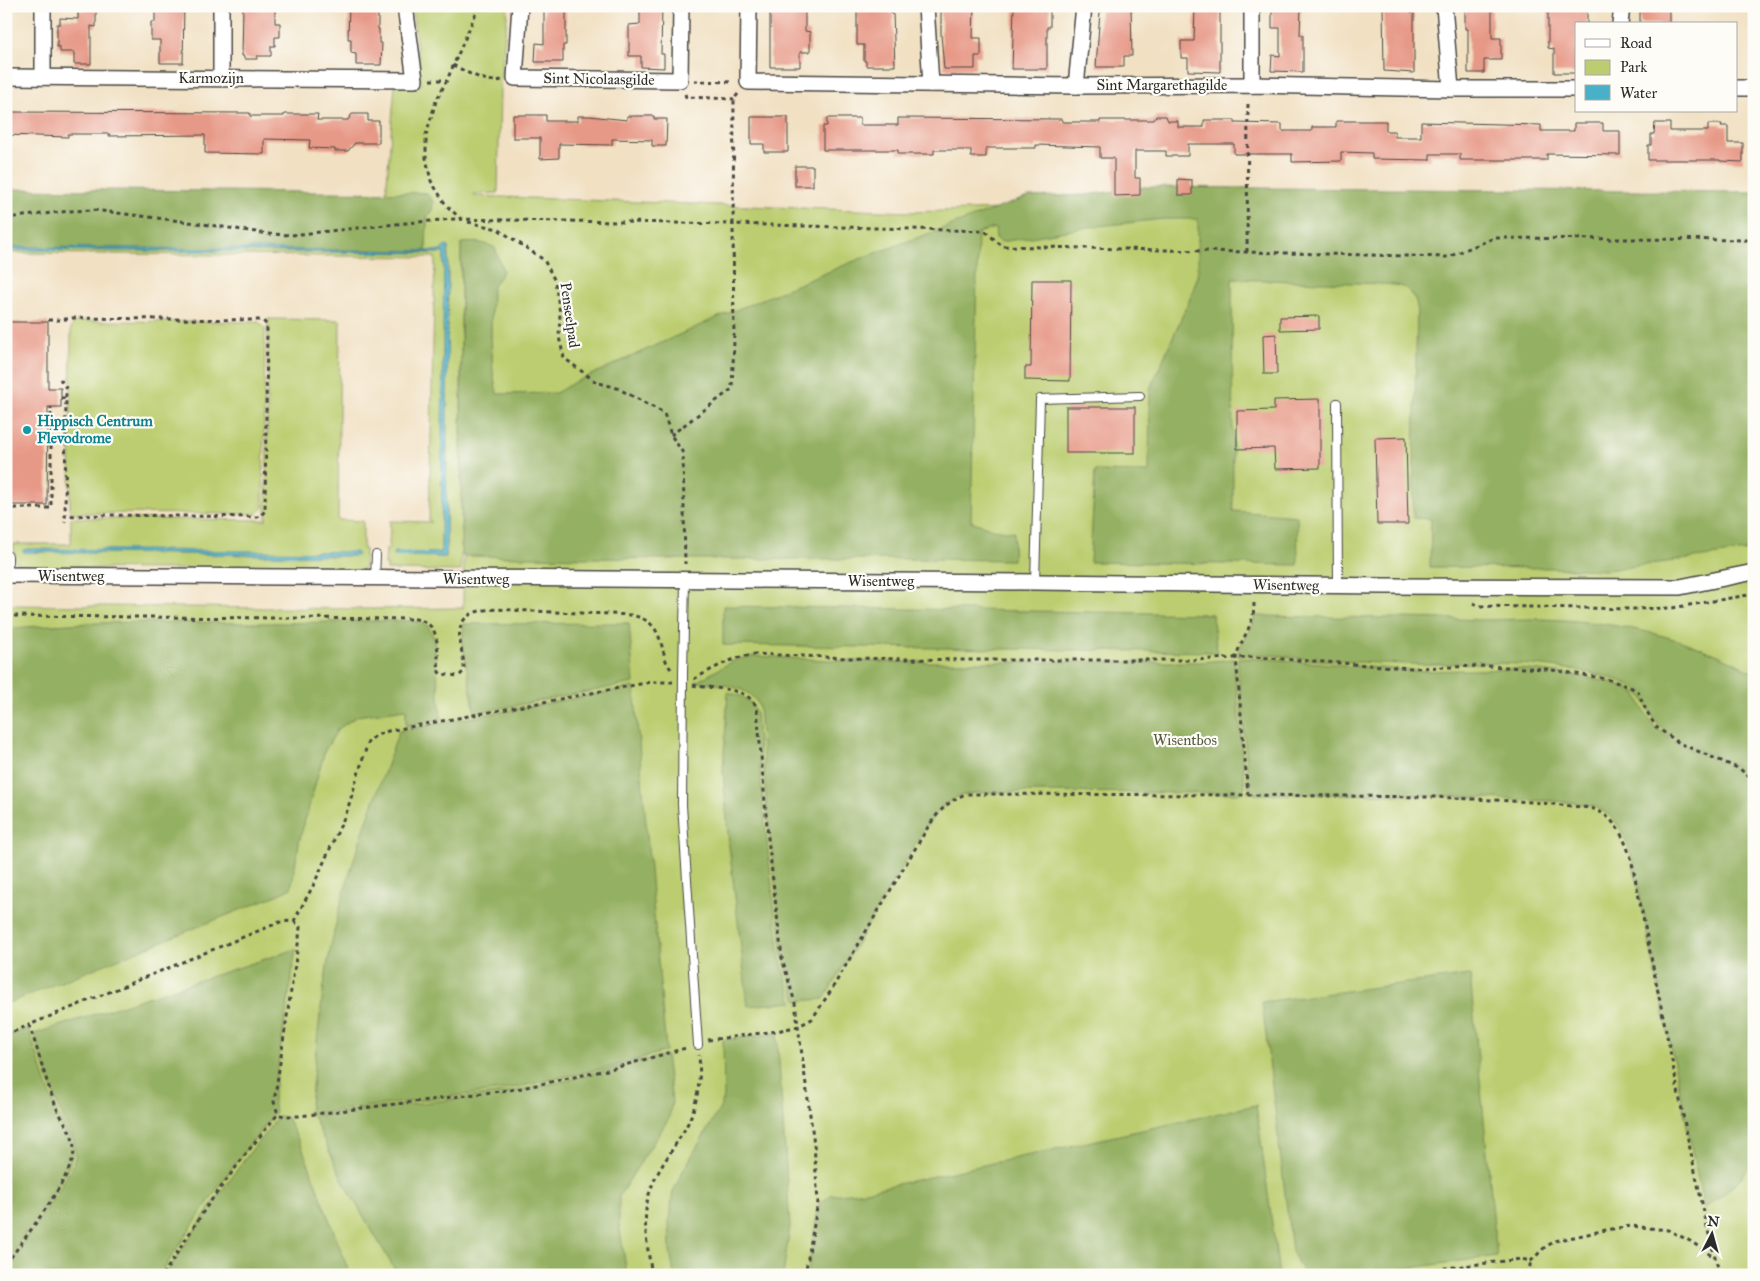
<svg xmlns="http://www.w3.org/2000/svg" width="1760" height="1281" font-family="'IM FELL Great Primer',serif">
  <rect width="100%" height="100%" fill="#fdfcf7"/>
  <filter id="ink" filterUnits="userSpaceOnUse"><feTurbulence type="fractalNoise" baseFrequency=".02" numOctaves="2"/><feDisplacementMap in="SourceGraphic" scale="10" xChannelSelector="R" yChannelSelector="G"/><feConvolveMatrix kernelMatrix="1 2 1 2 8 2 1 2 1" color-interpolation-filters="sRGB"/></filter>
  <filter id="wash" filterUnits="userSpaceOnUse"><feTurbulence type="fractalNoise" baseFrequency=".0096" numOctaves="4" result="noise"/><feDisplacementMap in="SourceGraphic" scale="20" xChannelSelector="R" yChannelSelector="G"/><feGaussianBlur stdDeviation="1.12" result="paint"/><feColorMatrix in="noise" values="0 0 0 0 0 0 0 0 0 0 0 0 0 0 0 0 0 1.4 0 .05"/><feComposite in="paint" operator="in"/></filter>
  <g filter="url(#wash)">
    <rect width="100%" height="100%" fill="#f1e0c2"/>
    <g fill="#bbcd70" stroke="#737c4e" fill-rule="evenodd">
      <polygon points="412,6 508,6 500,87 498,193 474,194 474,196 910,212 1066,207 1754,201 1754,1275 6,1275 6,605 365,609 463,608 469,243 461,244 461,571 387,570 387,565 385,565 386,549 389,549 390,521 432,522 429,521 435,257 6,253 6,250 444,253 441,553 394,552 393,555 446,557 448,247 442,251 426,251 427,216 432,210 427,193 386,193 395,85 421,85"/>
      <path d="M268,319L340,320L338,520L363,521V549L365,550L364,570L22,568L14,559V544H71V518L266,520ZM27,549L355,556L23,552V550Z"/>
      <polygon points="76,321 259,322 265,328 263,508 257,514 70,513 71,327"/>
    </g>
    <g fill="#94b062" stroke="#606e46">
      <path d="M1145,187L1754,192V550L1607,570L1551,568L1430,567L1431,519L1413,518L1417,305C1409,285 1404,286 1384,284L1232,279L1233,511L1297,516L1298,565L1090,562L1095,471L1149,472L1150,389L1192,294L1198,274V219H1164L1089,227L1001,242L996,238L995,228L978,233L971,521L993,529L1014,532L1013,560L914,559H662L462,556L461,243C474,242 485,242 495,248L503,271L492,288L491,334L493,372L497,394L556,393L573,383L714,319L857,260L1028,197L1086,195Z"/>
      <polygon points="6,189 427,193 433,202 432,210 427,216 426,251 6,247"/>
      <polygon points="723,606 1212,614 1217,652 723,645"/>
      <path d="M1255,616L1459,619C1484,621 1509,619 1535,619C1610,620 1688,635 1754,673V778C1727,756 1691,753 1664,731C1648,717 1646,691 1628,684C1591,669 1527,663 1487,663C1460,663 1434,665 1407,664C1379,663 1350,662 1321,660C1303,659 1286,656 1268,655C1258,654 1248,655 1238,655C1240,640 1252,630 1255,616Z"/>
      <path d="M354,621H415L428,626L434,638L441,719L406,726V709L357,716L338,729L325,750L300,838L291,888L282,893L6,1004V629C122,616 239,627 354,621Z"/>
      <polygon points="629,623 634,683 475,713 462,642 464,624"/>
      <path d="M754,656L846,661L903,662H1203L1234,659L1245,787L1239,793L1003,792C957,793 949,793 922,833L824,999L797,1001L783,957L766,799L759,706C750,684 716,684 696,682L735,660Z"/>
      <path d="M1238,658L1271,659L1417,671L1521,669L1567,674L1611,682L1628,688L1637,694L1642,707L1653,725L1667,737L1682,746L1735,768L1754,783V1166L1751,1165L1735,1185L1704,1209L1632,858C1626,838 1619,819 1599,809C1581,800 1541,801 1520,800C1431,794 1343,794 1254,794L1249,788L1238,671Z"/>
      <path d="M634,687L666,1051L611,1067L503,1090L309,1114C316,1056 320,997 332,941C347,869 375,800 399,731Z"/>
      <path d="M728,692C741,696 752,699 756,713L763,806L780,958L793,1002L748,1006L729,846L723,770Z"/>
      <path d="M296,949L273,1098L275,1112C263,1130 248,1146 235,1164C209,1200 184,1237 160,1275H6V1267L58,1192L71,1169L76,1155L74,1140L58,1107L34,1034Z"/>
      <polygon points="1470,975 1497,1256 1360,1275 1304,1275 1292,1251 1262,1002"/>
      <polygon points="28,1028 55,1109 71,1139 73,1153 67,1170 55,1191 6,1262 6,1036"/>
      <polygon points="777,1033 790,1226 783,1275 674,1275 670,1250 669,1218 673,1192 683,1171 720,1108 724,1098 723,1040"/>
      <polygon points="666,1055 672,1102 669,1118 619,1196 619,1223 627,1275 398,1275 344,1183 313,1116 505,1093 560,1082"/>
      <polygon points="1256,1105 1279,1275 807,1275 819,1204 831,1195 866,1191"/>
      <path d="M279,1116L287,1118L302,1147L350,1275H165C201,1220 237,1166 279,1116Z"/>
    </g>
    <g fill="#48b0c7" stroke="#3a6e79">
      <polygon points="448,246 446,557 394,556 393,554 394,552 441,553 444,253 6,250 6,247 441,251 444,247"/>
      <polygon points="27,549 356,552 358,555 355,556 23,552 23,550"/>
    </g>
    <g id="blocks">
      <g fill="#e79987">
        <polygon points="155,6 184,6 183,63 160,63 160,40 151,40 151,22 155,22"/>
        <polygon points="243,6 275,6 275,23 280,23 280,37 275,37 275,46 271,46 271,56 257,56 257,59 244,59 244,56 242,56"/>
        <polygon points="349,6 378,6 378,29 379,29 379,43 382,43 381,65 356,65 356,54 351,53 351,39 348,39"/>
        <polygon points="544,6 566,6 566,45 563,45 563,62 535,62 536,43 544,44"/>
        <polygon points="640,6 662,6 661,54 664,54 664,68 641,67 641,56 629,56 629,25 640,24"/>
        <polygon points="770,6 805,6 805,31 810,32 810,52 800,52 800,67 770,67"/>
        <polygon points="857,6 891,6 891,14 893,14 895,66 866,66 866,61 864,61 864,45 857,45"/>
        <polygon points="941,6 974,6 973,38 981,38 981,56 975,56 975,69 944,69 941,34"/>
        <polygon points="1014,6 1050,6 1050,27 1047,27 1047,69 1012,69"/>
        <polygon points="1103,6 1131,6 1132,56 1124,56 1124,67 1096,67 1100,11 1103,11"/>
        <polygon points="1195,6 1220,6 1220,72 1188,71 1188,58 1181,58 1181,41 1194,41"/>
        <polygon points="1272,6 1301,6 1300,35 1303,35 1303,72 1271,71 1272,55 1280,56 1280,28 1272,28"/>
        <polygon points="1383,6 1411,6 1411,13 1414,13 1414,73 1384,71"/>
        <polygon points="1548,6 1576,6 1576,8 1587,9 1587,24 1576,24 1576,73 1554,73 1554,49 1548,48"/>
        <polygon points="1656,6 1669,6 1669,24 1640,24 1640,9 1656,9"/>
        <polygon points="1465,8 1492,8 1492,38 1501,38 1501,60 1484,60 1484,73 1468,73 1468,29 1465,29"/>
        <polygon points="78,10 96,10 96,27 91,26 91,64 74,64 74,52 60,52 60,47 57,47 57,24 60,24 60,18 78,19"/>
        <polygon points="6,112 250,113 250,116 284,116 284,114 318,114 317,120 348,120 352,114 368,114 368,121 379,121 379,143 355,143 348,151 335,151 335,149 309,148 310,140 264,139 264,154 205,153 205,135 109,136 110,134 68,134 68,137 6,135"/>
        <polygon points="513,115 546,115 546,121 578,121 578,116 589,116 627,120 627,116 654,116 654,119 667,119 666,146 652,146 652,140 612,139 612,145 559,144 559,158 540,159 540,138 513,138"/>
        <polygon points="1156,116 1166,116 1168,121 1178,121 1178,127 1204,127 1204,120 1235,120 1235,123 1282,124 1282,131 1312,131 1312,127 1336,127 1336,121 1386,121 1386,131 1395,131 1395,137 1421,137 1421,122 1541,125 1541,131 1574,131 1574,123 1603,123 1603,131 1620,131 1620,155 1547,154 1547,160 1460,160 1460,154 1430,154 1430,160 1372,159 1372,153 1341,152 1341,161 1292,162 1292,154 1234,154 1234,144 1188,144 1188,156 1166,156 1166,151 1135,151 1135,178 1140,178 1140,195 1114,196 1114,158 1100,158 1100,147 1036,145 1036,148 986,148 986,157 971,157 971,150 934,150 934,154 898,154 898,150 823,150 823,126 827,126 827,118 860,118 860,125 898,125 898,118 1062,119 1062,122 1100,122 1100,120 1154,120"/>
        <polygon points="751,117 788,117 788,152 764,152 764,144 751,144"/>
        <polygon points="1655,123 1670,123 1670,131 1708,131 1708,124 1722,124 1721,126 1728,126 1728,143 1743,143 1743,162 1720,161 1720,160 1648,160 1648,145 1651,145 1651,134 1654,134"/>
        <rect x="795" y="166" width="18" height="20"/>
        <polygon points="1178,179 1192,180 1192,195 1178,195"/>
        <polygon points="1032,280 1071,280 1070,381 1025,380 1025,367 1031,367"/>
        <polygon points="1319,316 1319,329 1280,330 1280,317"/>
        <polygon points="6,322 48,322 48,388 61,388 61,407 48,407 47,505 6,505"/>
        <polygon points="1276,334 1277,374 1264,374 1263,335"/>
        <polygon points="1320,399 1320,468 1275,469 1274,448 1237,449 1237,411 1274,410 1274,400"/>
        <rect x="1066" y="407" width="69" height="46"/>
        <polygon points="1406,437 1408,524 1377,524 1375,438"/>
      </g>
    </g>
  </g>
  <g filter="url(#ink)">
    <use href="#blocks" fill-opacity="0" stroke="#494642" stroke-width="1"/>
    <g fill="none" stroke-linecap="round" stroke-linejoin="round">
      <defs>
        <g id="lane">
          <polyline points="1337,403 1338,586"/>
          <polyline points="8,575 8,556"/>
          <polyline points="375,578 376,555"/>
          <polyline points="685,581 683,673 682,805 698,1045"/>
          <polyline points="1035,582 1040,399 1140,396"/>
        </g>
        <g id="street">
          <polyline points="43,6 43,77"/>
          <polyline points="221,6 221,78"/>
          <polyline points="520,6 515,78 680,80 681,6"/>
          <polyline points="749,6 748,82 1076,86 1252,85 1451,89 1576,89"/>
          <polyline points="926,6 931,84"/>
          <polyline points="1444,6 1451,89"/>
          <polyline points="1620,24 1622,6"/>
          <polyline points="6,77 415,80 405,6"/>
          <polyline points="1252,85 1252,6"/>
          <polyline points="1076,86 1084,6"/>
          <polyline points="1736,88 1754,88"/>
          <polyline points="6,575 1035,582 1384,586 1680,587 1754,572"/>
        </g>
      </defs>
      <use href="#lane" stroke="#494642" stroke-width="10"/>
      <use href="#street" stroke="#494642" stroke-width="18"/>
      <g stroke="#494642" stroke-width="3" stroke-dasharray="4 4" stroke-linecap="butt">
        <path d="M453,65C467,72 486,84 502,80"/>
        <polyline points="430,80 446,80"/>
        <polyline points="694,81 733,82"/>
        <polyline points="685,94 686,97 734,99"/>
        <polyline points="738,94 734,99 733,224 985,231 1002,246 1448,257 1494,238 1754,240"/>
        <polyline points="6,218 70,211 93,210 196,223 269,234 291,235 406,223 454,219 733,224 734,341 732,389 671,435"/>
        <polyline points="462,220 446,205 431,181 426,158 426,135 436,101 447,80 479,6"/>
        <polyline points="468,222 498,229 544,260 555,281 560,313 559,337 564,358 596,382 617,388 664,413 671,435 683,453 685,564"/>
        <polyline points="1247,252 1248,100"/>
        <polyline points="48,320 60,320 72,318 256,320 262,320 267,325 265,511 259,517 109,515 65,516"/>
        <polyline points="60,379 66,388 65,522"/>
        <polyline points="61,398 66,398"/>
        <polyline points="6,508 51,508 51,407"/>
        <polyline points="1473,603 1480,606 1634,609 1672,608 1754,594"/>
        <path d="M6,616L416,619C443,624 436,650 439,672L441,674L459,676L463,672L464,668C464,653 454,633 464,620C468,614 478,611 484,610C501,608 518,611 534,611C566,613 598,613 630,615C660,620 659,639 667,664L671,669"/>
        <path d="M694,679C714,668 733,657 755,654L849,658L965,660H1192L1254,657L1411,668L1486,666L1546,669L1607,679L1632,688L1638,692L1646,710L1656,727L1681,744L1740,769L1754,781"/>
        <path d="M693,685C713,690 747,685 757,708L768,838L782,958L795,1003L814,1144L818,1202L805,1275"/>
        <path d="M1248,795L1236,657C1240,642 1250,630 1253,615C1254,610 1254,605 1254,599"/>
        <polyline points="294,921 300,927 299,938 274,1102 278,1114 284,1116 299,1116 517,1089 607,1070 686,1048"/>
        <polyline points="6,1035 29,1025"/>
        <path d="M708,1040L777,1031L799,1026L812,1019L830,992L928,827C938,812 949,800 966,794L1248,795L1435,797L1532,802L1591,808C1615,816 1623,836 1631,858L1687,1135L1709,1235L1720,1275"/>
        <path d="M6,1264C23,1240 73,1177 74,1151C75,1136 63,1121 57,1109C46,1082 39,1053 29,1025L280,922L294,921L314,884L347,811L368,742L375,736L388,731L651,682H673"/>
        <polyline points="163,1275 207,1206 248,1151 278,1114"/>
        <path d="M652,1275C648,1250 642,1223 648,1198C655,1170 675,1149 688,1123C698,1102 701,1078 699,1055"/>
        <polyline points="1388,1275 1521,1259 1531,1261 1544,1248 1555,1241 1606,1230 1631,1226 1668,1230 1690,1241 1714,1257"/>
        <polyline points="1528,1275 1531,1261"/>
      </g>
      <use href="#lane" stroke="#fff" stroke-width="8"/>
      <use href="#street" stroke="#fff" stroke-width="15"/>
    </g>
  </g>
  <circle fill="#0f9aa8" stroke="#fdfcf7" stroke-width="2" cx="27" cy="430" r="5"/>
  <g text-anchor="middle" stroke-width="4.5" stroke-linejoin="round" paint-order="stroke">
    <g font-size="15" fill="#2b2b2b" stroke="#fdfcf7">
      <text x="211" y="83">Karmozijn</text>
      <text transform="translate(599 79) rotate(1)" y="5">Sint Nicolaasgilde</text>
      <text x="1162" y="90">Sint Margarethagilde</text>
      <text transform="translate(570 315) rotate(82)" y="5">Penseelpad</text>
      <text x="71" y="581">Wisentweg</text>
      <text x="476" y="584">Wisentweg</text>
      <text x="881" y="586">Wisentweg</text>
      <text transform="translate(1286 585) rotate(1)" y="5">Wisentweg</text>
    </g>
    <g font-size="15" font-weight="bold" fill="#0d838f" stroke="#fdfcf7" text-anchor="start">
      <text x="37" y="426">Hippisch Centrum<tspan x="37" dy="17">Flevodrome</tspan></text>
    </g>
    <g font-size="15" fill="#565c40" stroke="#fdfcf7">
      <text x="1185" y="745">Wisentbos</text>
    </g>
  </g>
  <rect width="1760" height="1281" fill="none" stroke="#fdfcf7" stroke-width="25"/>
  <rect x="1575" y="22" width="162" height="90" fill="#fdfcf7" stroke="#a9a8a5"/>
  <rect x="1585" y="39" width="25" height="8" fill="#ffffff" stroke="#a9a8a5"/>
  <text x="1620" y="48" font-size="15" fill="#2b2b2b">Road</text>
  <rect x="1585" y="60" width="25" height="15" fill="#bbcd70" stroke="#a9a8a5"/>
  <text x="1620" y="72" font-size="15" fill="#2b2b2b">Park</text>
  <rect x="1585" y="85" width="25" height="15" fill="#48b0c7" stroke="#a9a8a5"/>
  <text x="1620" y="98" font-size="15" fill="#2b2b2b">Water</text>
  <g transform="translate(1712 1234) rotate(6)" stroke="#fdfcf7" stroke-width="4" paint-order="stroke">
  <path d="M0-4L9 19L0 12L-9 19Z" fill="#2b2b2b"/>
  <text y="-8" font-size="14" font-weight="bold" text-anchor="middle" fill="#2b2b2b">N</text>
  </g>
</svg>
